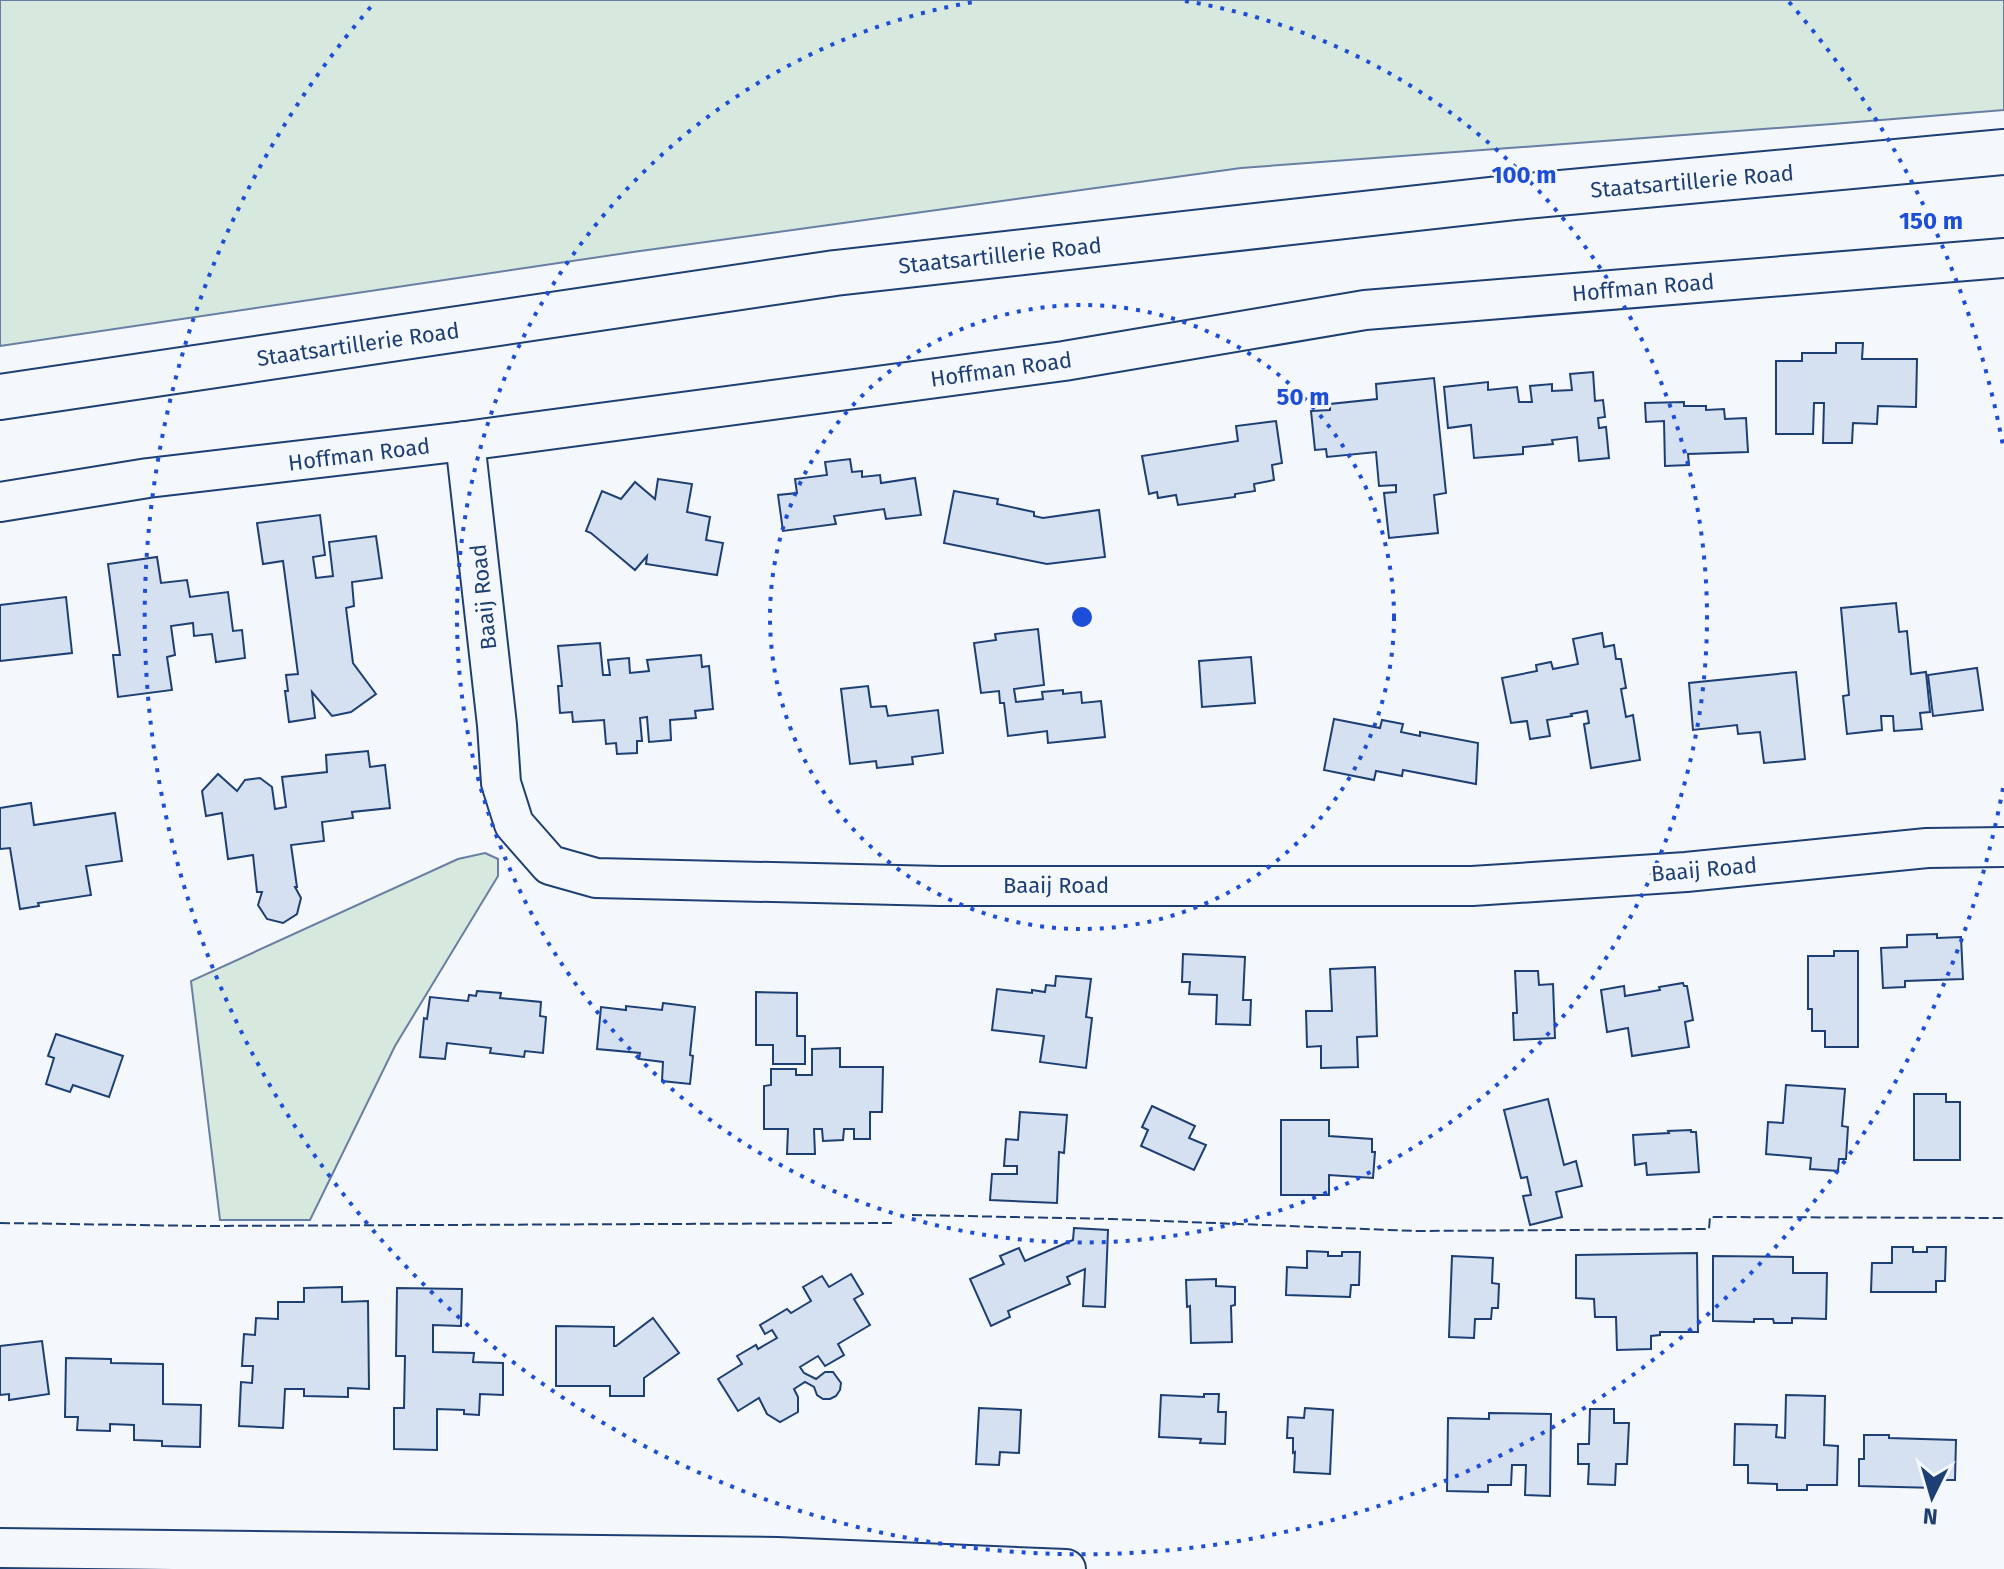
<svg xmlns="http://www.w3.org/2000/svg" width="2004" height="1569" font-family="'Fira Sans',sans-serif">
  <rect width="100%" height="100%" fill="#f4f7fb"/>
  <g fill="#d7e8df" stroke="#687fa3" stroke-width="2">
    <polygon points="0,0 2004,0 2004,110 1832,124 1241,168 633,252 0,346"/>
    <polygon points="485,853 498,859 498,876 395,1046 310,1220 220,1220 191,981 458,859"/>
  </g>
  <g fill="#d5e0f0" stroke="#1d3f73" stroke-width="2">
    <polygon points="1836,343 1863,343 1862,359 1917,359 1916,407 1878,406 1877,424 1853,423 1852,443 1823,443 1824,403 1814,403 1813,434 1776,434 1776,361 1802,361 1802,353 1836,353"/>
    <polygon points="1593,372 1595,401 1603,400 1605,417 1598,418 1599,428 1606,427 1609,458 1579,461 1577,437 1552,440 1553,444 1523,447 1523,454 1474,458 1471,425 1448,428 1444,387 1488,382 1488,390 1517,387 1519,402 1532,402 1530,386 1552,384 1552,391 1572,390 1570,374"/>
    <polygon points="1434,378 1446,493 1434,495 1438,533 1389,538 1384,493 1396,492 1396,485 1379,486 1376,452 1327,457 1326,449 1315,450 1311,411 1330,410 1330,404 1377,399 1376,384"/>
    <polygon points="1684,402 1684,406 1706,406 1706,410 1724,409 1725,419 1746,418 1748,452 1688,454 1689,465 1665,466 1664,421 1646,422 1645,403"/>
    <polygon points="1276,421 1282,463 1272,465 1274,480 1254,484 1255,491 1235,494 1235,497 1178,505 1176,495 1158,498 1157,492 1149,494 1142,456 1238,441 1236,426"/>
    <polygon points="850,459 852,472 862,471 862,477 880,475 881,483 915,478 921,515 886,519 884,509 834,516 836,524 783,531 778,495 797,493 795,479 827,475 825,462"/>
    <polygon points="658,479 692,484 687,512 710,517 706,540 723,543 717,575 646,564 647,556 635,570 591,533 586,531 602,491 621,499 635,482 655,499"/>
    <polygon points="954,491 998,499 997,504 1034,512 1034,516 1043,518 1099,510 1105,557 1047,564 944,543"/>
    <polygon points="320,515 325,555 313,557 316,578 333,576 329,542 376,536 382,578 352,582 354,606 346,608 353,663 376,694 351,712 332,716 312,692 315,718 289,722 285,691 288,691 286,675 298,674 283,561 263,564 257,523"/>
    <polygon points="157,557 161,583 187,580 190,597 228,592 233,631 242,630 245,658 216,662 212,634 194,636 193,623 171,626 175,655 167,657 172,690 118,697 113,655 120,655 108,564"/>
    <polygon points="66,597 72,653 0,661 0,605"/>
    <polygon points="1896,603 1899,632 1907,631 1911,674 1926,672 1930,712 1920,713 1922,729 1894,731 1893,716 1881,716 1882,730 1847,734 1843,696 1849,695 1841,608"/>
    <polygon points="1038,629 1044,685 1014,689 1016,702 1043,699 1042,692 1063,690 1063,694 1081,692 1082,703 1101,701 1105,737 1048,743 1047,731 1008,736 1004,703 1000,703 999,691 981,693 974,643 996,640 995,634"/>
    <polygon points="1602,633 1604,647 1614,645 1616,659 1621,659 1626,688 1621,689 1626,717 1633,715 1640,760 1591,768 1584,724 1589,723 1587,711 1571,714 1572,716 1547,720 1550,736 1530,739 1527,721 1511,723 1502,678 1537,671 1536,665 1551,662 1553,669 1578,664 1573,639"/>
    <polygon points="600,643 603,675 610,675 608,660 629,658 630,673 649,671 647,660 701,655 702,667 709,666 713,709 695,711 696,718 670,720 671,740 649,742 647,717 640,718 642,741 637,741 637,753 617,754 616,743 606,744 604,720 573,722 572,712 560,713 558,686 562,686 558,646"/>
    <polygon points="1251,657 1255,703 1202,707 1199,661"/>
    <polygon points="1977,668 1983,710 1933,716 1928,675"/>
    <polygon points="1796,672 1805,759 1764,763 1760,732 1738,734 1737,725 1693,730 1689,683"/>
    <polygon points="868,686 871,707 886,706 888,716 938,710 943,753 912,757 913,764 877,768 876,761 850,764 841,689"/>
    <polygon points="1334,719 1380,728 1382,720 1403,724 1401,732 1420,736 1420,732 1478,743 1476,784 1403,770 1402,776 1376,771 1374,780 1324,770"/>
    <polygon points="368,751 370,767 385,765 390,808 352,812 353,818 322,822 324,841 291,845 297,887 295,887 301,898 297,914 283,923 267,919 258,905 262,892 257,892 253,855 228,859 222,813 206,816 202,791 218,774 237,791 245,780 260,778 272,787 275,809 286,807 282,777 327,772 326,755"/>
    <polygon points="31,803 34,825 115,813 122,861 86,866 91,895 38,903 39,906 20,909 10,848 0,849 0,808"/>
    <polygon points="1937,934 1937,938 1961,937 1963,979 1905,981 1905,987 1883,988 1881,948 1907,947 1907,935"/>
    <polygon points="1834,951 1858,951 1858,1047 1825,1047 1825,1031 1812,1031 1812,1009 1808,1009 1808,956 1834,956"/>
    <polygon points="1183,954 1245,957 1243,1000 1251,1000 1250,1025 1216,1024 1217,995 1189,994 1190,982 1182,982"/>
    <polygon points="1375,967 1377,1036 1357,1037 1358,1067 1321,1068 1321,1046 1307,1047 1306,1011 1332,1011 1330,969"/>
    <polygon points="1515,971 1538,971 1539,985 1553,984 1555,1038 1514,1040 1513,1013 1517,1013"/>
    <polygon points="1056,976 1091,979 1086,1017 1092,1018 1086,1068 1040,1062 1044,1036 992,1030 997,989 1032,993 1032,990 1045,992 1046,985 1055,986"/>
    <polygon points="1683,983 1684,986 1687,986 1693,1020 1685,1022 1689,1047 1632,1056 1628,1028 1607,1032 1601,990 1624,986 1625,996 1660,990 1659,987"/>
    <polygon points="477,991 501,993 500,998 541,1002 540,1016 546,1017 543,1053 525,1051 524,1057 490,1053 491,1048 447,1043 445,1059 420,1057 424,1018 427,1019 430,997 468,1001 469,995 476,996"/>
    <polygon points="756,992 797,993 797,1036 805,1036 805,1064 773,1064 773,1045 756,1045"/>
    <polygon points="663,1003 695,1007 690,1055 693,1056 690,1084 662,1081 663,1062 639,1059 640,1053 597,1049 601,1007 626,1010 626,1006 662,1010"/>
    <polygon points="56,1034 123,1056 109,1097 73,1085 70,1092 46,1084 54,1058 48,1056"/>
    <polygon points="840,1048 840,1067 883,1067 882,1112 870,1112 870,1139 854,1139 854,1129 844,1129 843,1140 823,1141 822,1129 814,1129 815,1154 787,1154 788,1129 764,1129 764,1086 771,1085 771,1069 796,1069 796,1075 812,1075 812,1049"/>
    <polygon points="1786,1085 1845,1089 1842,1126 1848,1127 1846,1159 1839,1159 1838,1171 1810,1169 1811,1158 1766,1154 1768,1122 1783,1123"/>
    <polygon points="1914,1094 1946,1094 1946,1102 1960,1102 1960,1160 1914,1160"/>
    <polygon points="1548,1099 1564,1165 1576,1161 1582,1186 1556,1192 1562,1217 1530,1225 1523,1196 1531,1195 1527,1177 1521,1178 1504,1110"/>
    <polygon points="1152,1106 1195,1126 1189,1138 1206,1145 1194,1170 1141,1146 1148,1130 1142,1127"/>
    <polygon points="1020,1112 1067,1115 1064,1153 1059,1152 1057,1203 990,1200 992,1174 1017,1174 1017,1166 1004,1166 1006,1139 1018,1140"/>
    <polygon points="1281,1120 1329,1120 1329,1136 1372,1139 1372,1152 1375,1152 1373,1178 1329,1175 1329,1195 1281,1195"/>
    <polygon points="1691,1130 1691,1132 1696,1132 1699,1172 1647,1175 1646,1163 1635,1165 1633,1135 1669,1133 1668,1131"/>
    <polygon points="1074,1228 1108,1230 1105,1307 1083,1306 1085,1269 1067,1277 1070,1284 1008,1311 1010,1317 991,1326 970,1279 1004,1264 1000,1256 1019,1248 1025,1261 1073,1240"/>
    <polygon points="1892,1247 1913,1247 1913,1252 1927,1252 1927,1247 1946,1247 1945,1281 1936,1281 1936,1292 1871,1292 1872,1263 1892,1263"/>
    <polygon points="1307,1251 1328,1252 1328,1256 1342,1256 1342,1252 1360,1252 1359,1285 1351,1285 1350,1297 1286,1295 1287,1267 1307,1268"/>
    <polygon points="1697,1253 1698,1332 1660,1332 1660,1335 1651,1336 1651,1349 1617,1350 1616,1317 1595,1317 1594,1299 1576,1298 1576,1255"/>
    <polygon points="1452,1256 1493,1258 1492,1283 1499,1284 1498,1308 1492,1308 1491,1319 1475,1319 1474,1338 1449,1337"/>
    <polygon points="1713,1256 1793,1257 1793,1273 1827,1273 1826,1319 1792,1318 1792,1323 1774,1323 1773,1319 1754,1319 1754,1322 1713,1321"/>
    <polygon points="851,1274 863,1294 854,1299 870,1325 838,1344 844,1355 825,1366 818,1356 800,1367 804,1373 816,1379 825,1372 833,1372 841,1383 840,1390 836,1396 830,1399 823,1399 817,1395 814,1387 805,1382 794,1389 798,1397 798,1412 780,1422 767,1414 759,1398 738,1411 718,1379 742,1364 737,1356 756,1345 758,1349 777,1338 772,1330 765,1334 760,1325 787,1309 791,1313 811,1301 803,1287 822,1276 829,1287"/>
    <polygon points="1216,1279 1216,1286 1235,1287 1235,1305 1231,1306 1232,1342 1191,1343 1190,1306 1187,1307 1186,1280"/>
    <polygon points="342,1287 342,1302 368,1301 369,1389 348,1388 348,1397 304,1396 304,1389 285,1389 283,1428 239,1426 241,1382 252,1383 253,1366 242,1366 244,1334 255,1335 256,1318 278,1319 278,1302 304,1302 304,1288"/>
    <polygon points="397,1288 462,1289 461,1326 433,1325 433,1352 474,1353 473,1362 503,1363 503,1395 480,1394 479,1415 464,1414 464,1410 437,1409 437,1450 394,1449 394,1408 404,1408 405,1356 396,1356"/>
    <polygon points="653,1318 679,1353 644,1378 644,1396 610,1396 610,1386 556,1386 556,1326 614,1327 614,1346 616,1346"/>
    <polygon points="42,1341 49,1394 9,1400 9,1394 0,1395 0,1346"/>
    <polygon points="66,1358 111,1359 111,1363 163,1364 163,1404 201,1405 200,1447 162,1446 162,1441 134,1440 134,1425 110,1424 110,1431 77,1430 78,1417 65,1417"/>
    <polygon points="1204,1394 1219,1394 1218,1412 1226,1412 1225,1444 1200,1443 1201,1439 1159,1437 1161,1395 1204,1397"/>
    <polygon points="1786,1395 1825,1396 1824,1445 1838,1446 1837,1485 1807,1485 1807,1490 1777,1490 1777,1484 1748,1483 1748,1465 1734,1465 1735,1424 1777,1425 1776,1437 1785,1438"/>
    <polygon points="979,1408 1021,1410 1019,1453 1000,1452 999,1465 976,1464"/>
    <polygon points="1305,1408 1333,1410 1330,1474 1294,1472 1295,1452 1293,1453 1293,1438 1287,1438 1288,1417 1304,1418"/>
    <polygon points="1590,1409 1614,1409 1614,1423 1629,1423 1627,1464 1616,1464 1615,1485 1588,1484 1589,1464 1578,1464 1578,1444 1589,1444"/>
    <polygon points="1489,1413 1551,1414 1550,1496 1525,1495 1526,1465 1512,1465 1511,1485 1488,1485 1488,1492 1447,1491 1448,1418 1489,1419"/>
    <polygon points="1864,1435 1889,1435 1889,1438 1956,1440 1955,1480 1937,1480 1937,1488 1859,1486 1859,1459 1864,1459"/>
  </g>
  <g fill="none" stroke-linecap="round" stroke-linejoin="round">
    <defs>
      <g id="street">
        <polyline points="465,441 497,725 501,783 514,824 550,865 596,878 940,886 1472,886 1686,872 1927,848 2004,847"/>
        <polyline points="0,502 148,478 465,441 1064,361 1365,310 2004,258"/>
        <polyline points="0,1548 777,1557 1066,1569"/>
      </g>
      <polyline id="secondary" points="0,397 835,273 1516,197 2004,152"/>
    </defs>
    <use href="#street" stroke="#1d3f73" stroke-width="42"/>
    <use href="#secondary" stroke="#1d3f73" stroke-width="48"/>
    <use href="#street" stroke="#f4f7fb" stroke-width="38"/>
    <use href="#secondary" stroke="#f4f7fb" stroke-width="44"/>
    <g stroke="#1d3f73" stroke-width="2" stroke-dasharray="10 4" stroke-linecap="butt">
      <polyline points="912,1215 1112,1219 1416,1231 1709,1229 1710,1217 2004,1218"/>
      <polyline points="0,1223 204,1226 895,1223"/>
    </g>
  </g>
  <g fill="none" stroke="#1d4ed8" stroke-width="4" stroke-dasharray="4 8">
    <circle cx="1082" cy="617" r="312"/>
    <path d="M1185 1A625 625 0 1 1 979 1"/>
    <path d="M2003 788A937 937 0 1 1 375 2M1789 2A937 937 0 0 1 2003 446"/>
  </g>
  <g text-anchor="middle" stroke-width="6" stroke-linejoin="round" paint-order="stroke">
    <g font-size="22" fill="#1d3f73" stroke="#f4f7fb">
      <text transform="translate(1692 181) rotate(-5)" y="8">Staatsartillerie Road</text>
      <text transform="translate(1000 255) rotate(-6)" y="8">Staatsartillerie Road</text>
      <text transform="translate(1643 287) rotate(-5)" y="8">Hoffman Road</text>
      <text transform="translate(358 344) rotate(-8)" y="8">Staatsartillerie Road</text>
      <text transform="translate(1001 369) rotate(-8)" y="8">Hoffman Road</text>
      <text transform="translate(359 454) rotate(-7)" y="8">Hoffman Road</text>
      <text transform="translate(483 597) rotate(-96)" y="8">Baaij Road</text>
      <text transform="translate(1704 869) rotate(-5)" y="8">Baaij Road</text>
      <text x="1056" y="893">Baaij Road</text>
    </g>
  </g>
  <circle cx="1082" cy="617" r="12" fill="#1d4ed8" stroke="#f4f7fb" stroke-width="4"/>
  <g font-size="24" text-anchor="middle" font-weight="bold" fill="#1d4ed8" stroke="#f4f7fb" stroke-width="6" stroke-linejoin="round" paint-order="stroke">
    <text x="1524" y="183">100 m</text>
    <text x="1931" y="229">150 m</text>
    <text x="1303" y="405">50 m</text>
  </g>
  <g transform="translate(1932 1497) rotate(185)" stroke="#f4f7fb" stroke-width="6" paint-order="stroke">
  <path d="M0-6L14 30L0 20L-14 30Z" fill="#1d3f73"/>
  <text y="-12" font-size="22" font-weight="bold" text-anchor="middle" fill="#1d3f73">N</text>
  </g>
</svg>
